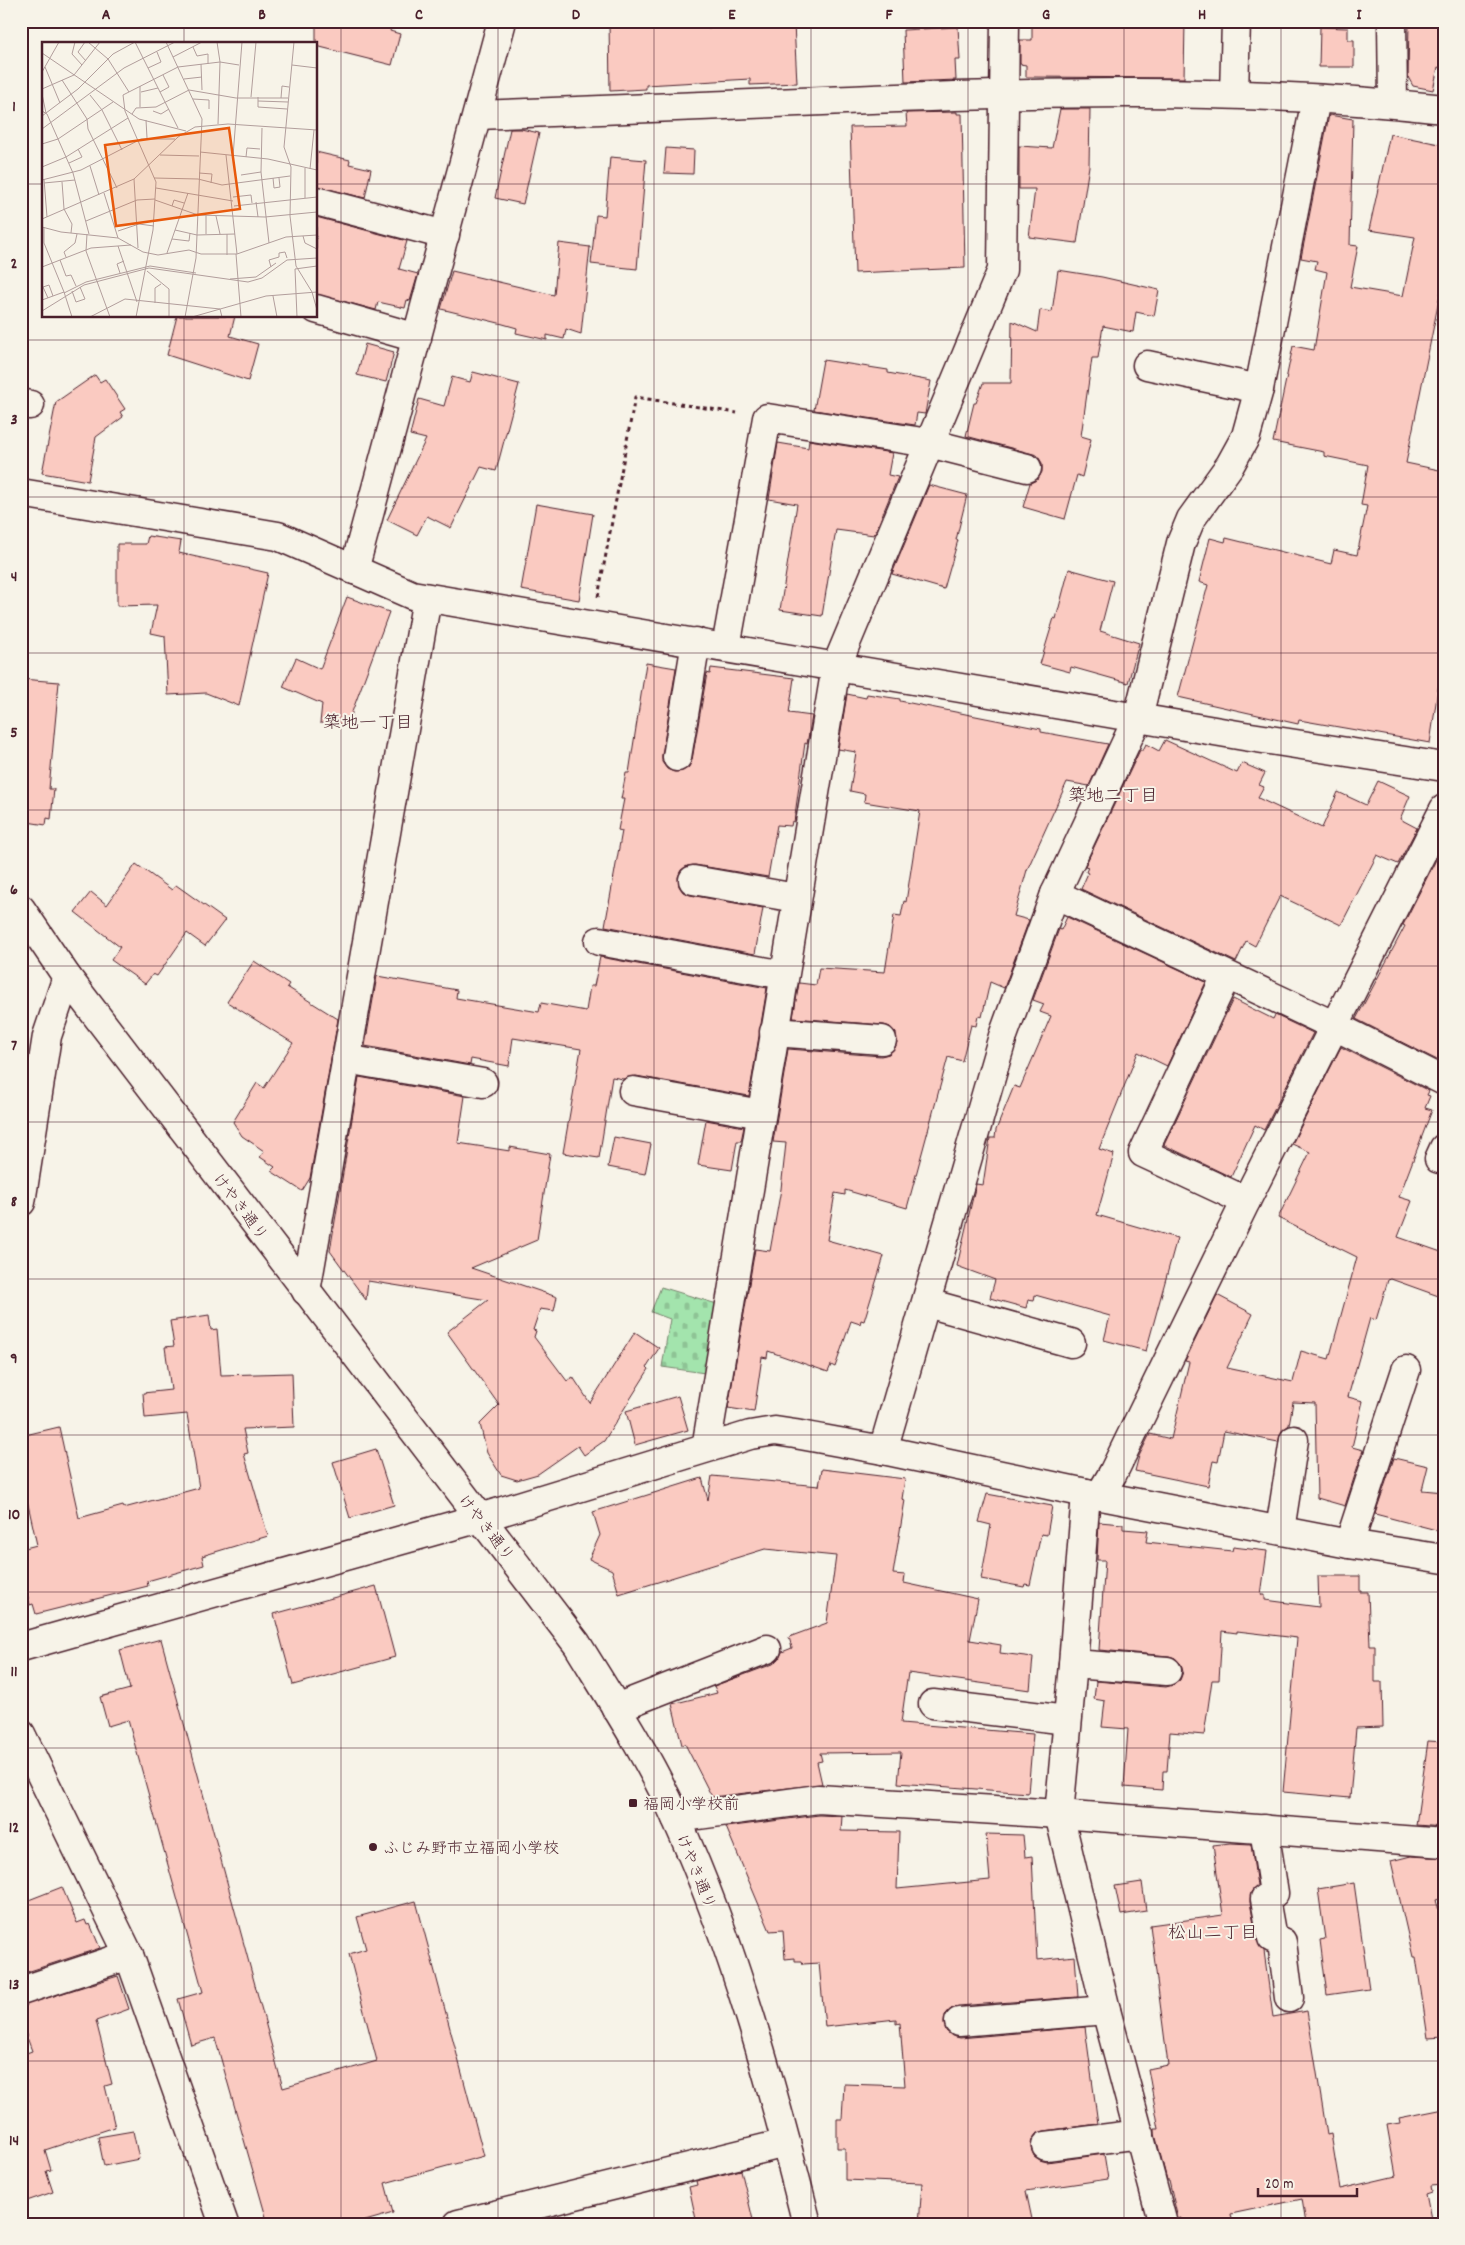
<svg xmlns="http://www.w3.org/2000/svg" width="1465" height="2245" font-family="Dekko,'Klee One',sans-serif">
  <defs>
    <pattern id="cemetery-stones" width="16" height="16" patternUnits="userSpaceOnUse" patternTransform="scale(1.25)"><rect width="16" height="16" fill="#a3e4ad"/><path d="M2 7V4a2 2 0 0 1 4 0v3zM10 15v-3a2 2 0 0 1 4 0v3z" fill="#8ec395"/></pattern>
  </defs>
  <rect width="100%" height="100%" fill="#f7f3e8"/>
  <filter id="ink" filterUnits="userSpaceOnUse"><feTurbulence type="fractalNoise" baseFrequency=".02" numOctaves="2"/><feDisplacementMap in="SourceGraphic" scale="10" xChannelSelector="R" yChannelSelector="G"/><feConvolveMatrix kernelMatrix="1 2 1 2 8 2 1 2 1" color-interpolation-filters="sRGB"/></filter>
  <g filter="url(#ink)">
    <polygon fill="url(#cemetery-stones)" stroke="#76826c" points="661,1287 717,1304 705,1373 662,1367 670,1319 651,1312"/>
    <g fill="#facac1" stroke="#4a1f2b">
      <polygon points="316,21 393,21 390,31 400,34 392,65 316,46"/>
      <polygon points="609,21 705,21 705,28 794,24 797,83 750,85 750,79 646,85 646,89 610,91"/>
      <polygon points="1032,21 1185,21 1184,78 1026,77 1026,65 1020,64 1020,40 1032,40"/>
      <polygon points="1409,21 1444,21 1444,69 1438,67 1433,90 1413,86 1408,77"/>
      <polygon points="958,27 960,60 955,60 956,80 905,82 903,30"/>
      <polygon points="1320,27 1348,28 1348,40 1354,40 1354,67 1319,67"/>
      <polygon points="1060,109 1090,109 1089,166 1077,243 1029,237 1035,189 1019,189 1019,146 1052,148"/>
      <polygon points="957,112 957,114 962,114 965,268 855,273 850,127 907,126 906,113"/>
      <polygon points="1329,115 1353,119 1350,245 1358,246 1350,287 1403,296 1415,237 1369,230 1390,134 1444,145 1444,275 1406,463 1444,471 1444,676 1440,676 1430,743 1299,720 1298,724 1178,697 1208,585 1199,582 1210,538 1225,542 1226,538 1331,564 1334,550 1357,555 1367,506 1361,505 1368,465 1324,456 1324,452 1273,442 1293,346 1314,350 1327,272 1315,269 1317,261 1301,258"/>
      <polygon points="510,129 521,129 539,133 523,204 495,198"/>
      <polygon points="666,148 694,150 693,174 664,173"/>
      <polygon points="316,152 350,160 349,164 371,169 365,198 316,186"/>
      <polygon points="610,157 646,160 637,269 591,264 596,215 605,216"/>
      <polygon points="316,217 407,241 399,269 418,274 410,301 407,300 405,308 378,302 376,310 316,294"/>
      <polygon points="559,243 590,247 581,334 566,329 564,339 547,335 547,340 516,333 517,328 503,324 441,309 452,271 554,295"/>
      <polygon points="1058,270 1102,277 1159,290 1154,316 1136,312 1133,332 1103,326 1098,358 1092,358 1081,436 1091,439 1082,477 1077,475 1065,519 1023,507 1030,483 1038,479 1042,472 1042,463 1037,455 966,436 974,403 976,403 983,383 1011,383 1012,321 1037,332 1040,310 1052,312"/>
      <polygon points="177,316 235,316 230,336 258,344 248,381 167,355"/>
      <polygon points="365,344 394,352 386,382 357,375"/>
      <polygon points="823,360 888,370 888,373 931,381 925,414 917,413 915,425 814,410"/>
      <polygon points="473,372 519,384 496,471 481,467 451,528 427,516 417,535 387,520 426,439 410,435 419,399 444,406 452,377 470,382"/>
      <polygon points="95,375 100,382 105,379 125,409 120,412 123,417 96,437 88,481 42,473 56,402"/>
      <polygon points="809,440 892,453 888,475 898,477 874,535 836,530 822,616 780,610 797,504 769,499 778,443 808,448"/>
      <polygon points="929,485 967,495 956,540 958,540 944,589 892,574"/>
      <polygon points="536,504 593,514 579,600 521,590"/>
      <polygon points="148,536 181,541 179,553 268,573 239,706 206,693 168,695 165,636 151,633 157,605 117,606 117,544 146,544"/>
      <polygon points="1069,569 1113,581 1100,631 1139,643 1128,683 1071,667 1070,672 1040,664 1054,618 1056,619"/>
      <polygon points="347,597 389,612 352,712 351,725 320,723 322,704 283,687 296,658 320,669"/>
      <polygon points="646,663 676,668 662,755 662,762 667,769 674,772 683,771 689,767 692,760 707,673 710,674 711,668 794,678 789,713 812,716 807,744 805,743 794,822 792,821 791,826 777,825 768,877 695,865 687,866 681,870 678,877 679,886 683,892 690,895 763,908 755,954 605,926 622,831 618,830 624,799 621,799 626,773 629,773"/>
      <polygon points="21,679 59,682 49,789 54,789 51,819 47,818 46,825 21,821"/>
      <polygon points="847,694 866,698 867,694 900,699 900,701 1041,729 1041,732 1108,744 1089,786 1067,782 1027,870 1014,916 1029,920 1004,988 990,982 982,1017 978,1016 976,1026 971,1025 962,1061 948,1057 907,1208 845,1190 845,1195 835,1193 827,1240 884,1256 864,1321 861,1320 860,1324 851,1321 835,1367 831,1365 828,1372 768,1351 767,1358 762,1357 754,1412 728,1408 755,1249 770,1251 781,1189 786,1143 773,1142 788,1049 881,1056 889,1054 895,1048 897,1042 896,1033 890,1027 884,1025 793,1018 799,983 816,985 819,968 885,972 894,915 901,916 904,901 906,902 920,811 864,802 865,794 850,791 856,752 838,749"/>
      <polygon points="1165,740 1237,773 1242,763 1265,773 1259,785 1264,787 1258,798 1322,828 1338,792 1366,805 1378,781 1410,796 1400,819 1417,828 1398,864 1377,855 1341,925 1280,896 1255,946 1246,941 1236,962 1081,889 1088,873 1086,872 1088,867 1085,866 1140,750 1143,750 1146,744 1159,751"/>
      <polygon points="1444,844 1444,1061 1443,1063 1356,1019 1405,926 1403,925"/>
      <polygon points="136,864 172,890 176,885 225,920 205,946 187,933 157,976 153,974 145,984 111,960 120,947 75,912 91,892 107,905"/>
      <polygon points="1067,917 1206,982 1167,1066 1138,1052 1099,1149 1114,1154 1097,1215 1177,1238 1146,1351 1104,1340 1110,1316 1035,1295 1034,1301 1028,1300 1026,1308 990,1298 995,1280 957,1266 976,1184 983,1185 990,1138 995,1138 996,1130 1014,1086 1020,1088 1051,1016 1040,1012 1044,1004 1033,1000 1059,929 1061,930"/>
      <polygon points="600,957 767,988 749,1096 636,1076 623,1079 612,1077 599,1158 563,1153 581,1049 513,1038 509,1066 471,1059 470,1065 365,1046 377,976 457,990 456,998 539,1012 541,1003 586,1011 590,986 594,986"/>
      <polygon points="254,961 289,984 287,987 338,1019 310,1178 302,1191 271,1171 275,1167 260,1157 264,1151 242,1136 233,1122 257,1083 264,1088 293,1043 227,1002"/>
      <polygon points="1233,999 1273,1019 1275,1015 1313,1033 1264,1130 1255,1125 1231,1177 1164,1145"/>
      <polygon points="1341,1047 1429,1091 1427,1095 1430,1096 1425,1108 1432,1110 1399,1197 1412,1201 1398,1237 1444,1253 1444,1298 1391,1279 1388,1280 1376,1320 1370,1318 1348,1397 1363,1401 1352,1447 1363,1450 1345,1506 1317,1498 1315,1403 1293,1402 1289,1425 1282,1431 1278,1442 1224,1431 1218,1462 1213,1461 1208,1486 1135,1471 1139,1456 1150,1434 1171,1439 1189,1362 1185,1361 1217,1295 1253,1314 1227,1368 1293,1382 1301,1351 1329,1359 1357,1257 1278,1218 1310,1152 1292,1144"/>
      <polygon points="359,1077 465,1096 458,1143 510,1151 510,1147 550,1154 537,1240 471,1268 557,1297 554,1311 540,1309 533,1330 536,1331 534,1337 567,1381 573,1377 590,1403 635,1332 659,1348 647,1367 649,1369 604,1441 584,1455 578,1446 538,1474 517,1480 501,1475 487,1453 480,1424 499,1405 447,1332 488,1300 368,1281 366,1300 330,1251"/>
      <polygon points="706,1120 744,1127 741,1141 737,1141 732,1170 698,1165"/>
      <polygon points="614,1137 651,1144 645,1174 608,1167"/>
      <polygon points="209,1315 211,1330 217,1329 221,1375 292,1373 294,1427 243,1429 248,1453 244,1454 268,1536 202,1556 204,1565 147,1581 148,1586 36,1614 33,1604 30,1605 21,1571 21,1549 37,1545 21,1473 21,1436 59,1427 79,1518 123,1506 124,1508 199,1488 187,1414 145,1418 143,1393 171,1390 165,1347 174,1346 170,1321"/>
      <polygon points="678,1396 688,1430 635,1445 626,1411"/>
      <polygon points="376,1449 394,1505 350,1518 333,1462"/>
      <polygon points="1394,1458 1428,1466 1422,1490 1444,1492 1444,1532 1375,1514"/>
      <polygon points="822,1469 905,1479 902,1499 905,1500 893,1574 905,1575 904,1583 978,1599 970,1640 1001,1645 1000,1653 1033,1657 1030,1690 908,1673 901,1723 1033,1734 1028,1793 898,1783 901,1752 820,1753 822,1761 817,1762 822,1784 712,1797 685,1744 682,1745 672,1704 717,1693 714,1686 773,1664 779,1659 782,1652 792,1648 789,1637 827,1623 836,1556 765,1549 619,1594 612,1570 589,1559 600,1535 593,1512 702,1478 708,1500 712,1476 819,1486"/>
      <polygon points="987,1494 1052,1506 1047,1535 1041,1534 1030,1585 1025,1584 1024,1587 981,1579 991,1525 979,1522"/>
      <polygon points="1099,1522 1123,1524 1123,1529 1148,1531 1146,1542 1232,1551 1233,1547 1267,1551 1261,1595 1265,1595 1265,1600 1319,1607 1318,1576 1360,1576 1360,1592 1368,1592 1370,1646 1375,1646 1375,1682 1382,1682 1383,1727 1356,1728 1350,1798 1283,1792 1297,1638 1237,1631 1237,1633 1222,1631 1219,1680 1212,1680 1204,1735 1170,1732 1167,1771 1163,1771 1162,1790 1124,1787 1128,1729 1102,1727 1105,1701 1094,1699 1096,1681 1166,1687 1173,1685 1180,1680 1183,1672 1181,1664 1175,1658 1169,1656 1099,1650 1105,1560 1097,1560"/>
      <polygon points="376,1586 395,1657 293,1685 274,1614"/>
      <polygon points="161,1639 283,2088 377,2061 349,1954 366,1949 357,1917 416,1901 484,2156 385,2183 393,2213 355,2224 268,2224 215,2038 191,2045 178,1999 203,1992 128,1720 108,1726 100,1697 130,1689 120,1650"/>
      <polygon points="1428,1741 1444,1742 1444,1827 1416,1825"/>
      <polygon points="819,1815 842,1816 841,1831 899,1832 897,1889 990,1880 986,1834 1023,1835 1025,1857 1032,1856 1037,1960 1075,1956 1078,1997 958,2006 951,2009 945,2015 944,2024 946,2031 952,2036 960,2038 1085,2027 1098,2124 1044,2131 1036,2134 1032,2140 1031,2148 1034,2156 1040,2160 1047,2162 1104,2154 1108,2179 1026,2191 1033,2224 919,2224 922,2183 845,2180 845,2148 837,2148 837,2119 842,2119 844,2084 905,2086 900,2023 896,2024 896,2019 825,2027 819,1963 803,1964 802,1961 795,1961 795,1958 785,1959 783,1930 770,1931 726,1827"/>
      <polygon points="1230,1843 1251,1844 1257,1886 1251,1892 1250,1902 1257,1941 1264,1951 1273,2017 1307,2011 1327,2135 1331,2134 1340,2189 1396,2176 1387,2125 1400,2123 1399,2118 1444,2109 1444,2185 1431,2186 1432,2192 1426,2194 1432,2224 1306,2224 1302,2199 1231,2214 1233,2224 1182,2224 1181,2218 1178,2219 1169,2180 1167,2180 1155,2134 1155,2129 1159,2129 1148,2069 1168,2065 1150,1925 1223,1915 1213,1845"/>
      <polygon points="1411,1856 1444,1858 1444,1898 1436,1900 1444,1929 1444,2037 1428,2038 1416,1957 1413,1957 1391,1861"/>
      <polygon points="1142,1882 1146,1911 1121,1915 1115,1886"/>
      <polygon points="1354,1883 1369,1989 1327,1995 1320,1940 1325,1939 1318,1889"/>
      <polygon points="62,1887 77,1923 85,1920 87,1925 90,1924 100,1948 21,1974 21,1903"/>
      <polygon points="118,1976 129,2009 96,2021 112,2084 105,2086 115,2127 45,2150 51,2170 46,2171 53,2192 21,2203 21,2055 32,2051 21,2021 21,2006"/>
      <polygon points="133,2131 139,2159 104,2166 98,2137"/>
      <polygon points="741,2170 754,2224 697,2224 689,2187 697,2185 696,2181"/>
    </g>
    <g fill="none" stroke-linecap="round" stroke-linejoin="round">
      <defs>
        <g id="minor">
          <polyline points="1392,21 1393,103"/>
          <polyline points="1234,94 1236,21"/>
          <path d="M478,115C593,110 708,106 823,101C1030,92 1238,86 1444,109"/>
          <polyline points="316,201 445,235"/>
          <polyline points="316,309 417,338"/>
          <polyline points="1147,365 1259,389"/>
          <polyline points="21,403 30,405"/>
          <polyline points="21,493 278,536 412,595 1244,736 1444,767"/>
          <polyline points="354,570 502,21"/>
          <polyline points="726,647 767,418 929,443 1027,468"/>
          <polyline points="677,757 696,642"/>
          <polyline points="693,880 796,898"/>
          <polyline points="1055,894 1335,1026 1444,1081"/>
          <path d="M21,909L67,977L577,1644C612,1701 649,1757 676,1818C735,1948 772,2085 807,2224"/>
          <polyline points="599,941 784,975"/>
          <polyline points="1226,976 1143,1153 1246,1201"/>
          <polyline points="774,1032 882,1040"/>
          <polyline points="346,1059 483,1083"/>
          <polyline points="633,1091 761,1114"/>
          <polyline points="1439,1159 1444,1148"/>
          <polyline points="21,1202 47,1036 67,977"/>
          <polyline points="306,1291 427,598"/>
          <polyline points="927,1303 1071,1343"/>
          <polyline points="706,1448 836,667 1002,270 1005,21"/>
          <polyline points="883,1450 1003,1036 1055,894 1138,717 1181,543 1191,519 1230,465 1246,436 1259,389 1316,99"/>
          <polyline points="1086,1493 1073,1664 1059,1814 1106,2010 1163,2224"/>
          <polyline points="1100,1495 1113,1473 1246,1201 1444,809"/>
          <polyline points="1280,1530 1294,1440"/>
          <polyline points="1349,1544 1406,1370"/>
          <polyline points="21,1647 480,1518 750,1435 775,1431 795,1434 883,1450 1086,1493 1349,1544 1444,1559"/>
          <polyline points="1073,1664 1167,1671"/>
          <polyline points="933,1704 1067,1720"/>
          <polyline points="616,1708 767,1649"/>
          <polyline points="21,1734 129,1955 224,2224"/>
          <polyline points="676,1818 818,1799 1059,1814 1444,1843"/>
          <polyline points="1264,1829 1274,1893 1265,1899 1272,1938 1282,1942 1289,1998"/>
          <polyline points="21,1991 129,1955"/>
          <polyline points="959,2022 1106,2010"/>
          <polyline points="1046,2146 1140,2134"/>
          <polyline points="458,2224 786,2143"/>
        </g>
      </defs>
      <use href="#minor" stroke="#4a1f2b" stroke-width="31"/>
      <polyline stroke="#4a1f2b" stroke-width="3" stroke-dasharray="4 4" stroke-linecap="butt" points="598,597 635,397 737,413"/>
      <use href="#minor" stroke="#f7f3e8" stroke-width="28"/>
    </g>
  </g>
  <path fill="none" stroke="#4a1f2b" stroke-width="1" stroke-opacity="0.55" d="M184,21V44M341,21V2224M498,21V2224M654,21V2224M811,21V2224M968,21V2224M1124,21V2224M1281,21V2224M21,184H44M316,184H1444M184,316V2224M21,340H1444M21,497H1444M21,653H1444M21,810H1444M21,966H1444M21,1122H1444M21,1279H1444M21,1435H1444M21,1592H1444M21,1748H1444M21,1905H1444M21,2061H1444"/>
  <g fill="#4a1f2b" stroke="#f7f3e8" stroke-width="2">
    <rect x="628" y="1798" width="10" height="10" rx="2.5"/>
    <circle cx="373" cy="1847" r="5"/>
  </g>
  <g text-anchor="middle" stroke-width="4" stroke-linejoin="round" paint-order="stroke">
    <g font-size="16" fill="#4a1f2b" stroke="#f7f3e8">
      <text transform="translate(241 1206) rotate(53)" y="6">けやき通り</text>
      <text transform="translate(487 1527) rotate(52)" y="6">けやき通り</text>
      <text transform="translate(697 1871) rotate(68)" y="6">けやき通り</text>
    </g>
    <g font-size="16" fill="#4a1f2b" stroke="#f7f3e8" text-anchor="start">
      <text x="643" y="1809">福岡小学校前</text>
      <text x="383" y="1853">ふじみ野市立福岡小学校</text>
    </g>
    <g font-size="18" fill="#4a1f2b" stroke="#f7f3e8">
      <text x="368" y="728">築地一丁目</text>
      <text x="1113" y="801">築地二丁目</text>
      <text x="1213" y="1938">松山二丁目</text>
    </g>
  </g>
  <g transform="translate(42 42)">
    <rect width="275" height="275" fill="#f7f3e8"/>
    <path fill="none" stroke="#b29e9c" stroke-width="1" d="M33,0L30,12L40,23M43,0L36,10L44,19M46,0L66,17L87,50M93,0L136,86M124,0L160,77L154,216L143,275M175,0L178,20L176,82M252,0L242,105L249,125L248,174L254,224L270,250L275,268M151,5L155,14L166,12V22M0,11L97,77L144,89M131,15L160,0M159,22L160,48M250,23L275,26M3,25L18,61M136,25L178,20L197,23M106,26L119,20L115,10M0,30L17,0M142,37L160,35M20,38L45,77L46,87L75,146M0,47L32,33L58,0M147,48L194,56H246M99,50L116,46M118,50L127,45L121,33M0,52L4,71M48,53L60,68L80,108M209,55L214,0M216,55V65L245,67M239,56L240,44L247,45M151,57L167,58V67M216,59L246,60M98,65V44M0,69L5,72L31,131L47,192M111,69L119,72L127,67M90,72L94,66L114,65L147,48M0,74L36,47L71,12L93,0M104,78L105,96M220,86L219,130L227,201M0,87L82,26L133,0M0,102L16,97L71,60M158,110L226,117L275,128M118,113L157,114M184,113L195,212M191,114L200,0M204,115L205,106L218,107M27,121L40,115L36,107M48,124L57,153M0,125L24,115L86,76M263,126V156M268,127L272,88M157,131L170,132L169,141M199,133L219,130M112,136L156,137L180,143L248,134M231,136L232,146L238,145L237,136M2,137L5,175M92,137L96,206M0,138L39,128L99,97H133M20,140L22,167L30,182L29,191M2,141L33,138M114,146L191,159M62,151L76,196M191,155L209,153L210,161M113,158L156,173L223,175L275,170M214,160L216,175M130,164L132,158L142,161M192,164L275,155M174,174L178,192M0,177L92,137L136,95L153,85L186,82L275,88M44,179L95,158L113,157M0,185L19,190L76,196L101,210L116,213L147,208L159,212H195L244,195L275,193M2,185V201L22,250M133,188L155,193L193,192M76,189L97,182L112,184M45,192L44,209L68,275M164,192V173M185,192V213M261,194L263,201L275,207M130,197L147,199L148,191M76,204L95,260M125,211L146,151M194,212L199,275M24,215L22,210L33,201L35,192M18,218L24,234L29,233L34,244M0,225L49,206L89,203M229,225L227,218L237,215V211L243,210L245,216M105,229L127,247V275M78,231L75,222L82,219M188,237L214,235L234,221M30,249L34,260L43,257L38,245M22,251L44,240L108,224L154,231M231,254L235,275M6,256L1,245L7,243L11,254M0,258L22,250L30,275M113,261V246L119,242M0,269L42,243L107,226L206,240L220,236L245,218L275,216M48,275L83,257L178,267L180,275M94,275L111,188L114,140L83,69L81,53L136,25M150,275L224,254L275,250M255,275L253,227L275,224"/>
    <path fill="#e8590c" fill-opacity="0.15" stroke="#e8590c" stroke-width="2.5" d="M187,86L198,167L74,184L63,103Z"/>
    <rect width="275" height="275" fill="none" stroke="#4a1f2b" stroke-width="2.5"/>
  </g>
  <rect width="1465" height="2245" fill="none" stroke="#f7f3e8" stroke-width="55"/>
  <path d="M1258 2188v8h99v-8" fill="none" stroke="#4a1f2b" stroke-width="2.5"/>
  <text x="1265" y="2188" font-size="15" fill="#4a1f2b" stroke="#f7f3e8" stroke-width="4" paint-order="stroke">20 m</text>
  <rect x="28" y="28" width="1410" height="2190" fill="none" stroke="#4a1f2b" stroke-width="2"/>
  <g font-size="16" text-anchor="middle" font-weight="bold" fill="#4a1f2b">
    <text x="106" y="19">A</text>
    <text x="262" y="19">B</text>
    <text x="419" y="19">C</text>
    <text x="576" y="19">D</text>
    <text x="732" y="19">E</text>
    <text x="889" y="19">F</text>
    <text x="1046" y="19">G</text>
    <text x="1202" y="19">H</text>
    <text x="1359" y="19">I</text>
    <text x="14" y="111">1</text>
    <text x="14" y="268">2</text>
    <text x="14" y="424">3</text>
    <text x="14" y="581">4</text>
    <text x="14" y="737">5</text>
    <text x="14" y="894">6</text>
    <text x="14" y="1050">7</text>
    <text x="14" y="1206">8</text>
    <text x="14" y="1363">9</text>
    <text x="14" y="1519">10</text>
    <text x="14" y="1676">11</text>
    <text x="14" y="1832">12</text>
    <text x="14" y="1989">13</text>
    <text x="14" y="2145">14</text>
  </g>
</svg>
